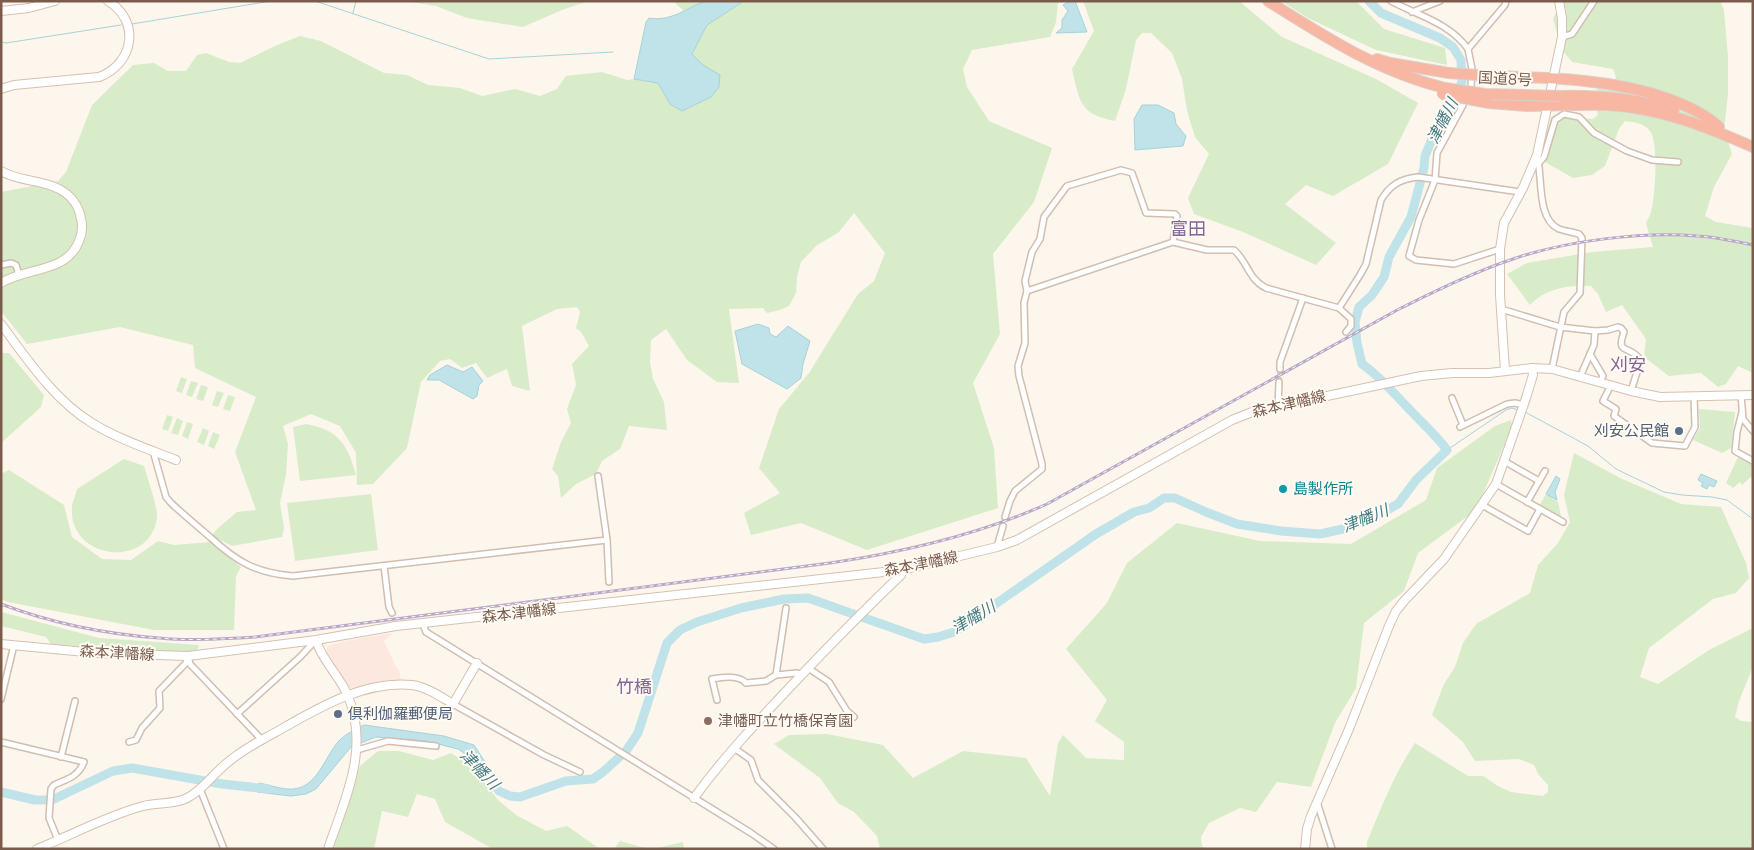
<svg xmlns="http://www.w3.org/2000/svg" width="1754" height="850" font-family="Mulish,'Noto Sans JP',sans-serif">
  <rect width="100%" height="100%" fill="#fdf6ec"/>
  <polygon fill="#fde8e0" points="393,633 384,641 396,667 399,670 401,681 355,689 350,688 341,677 327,652 327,647 330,645 345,641"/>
  <g fill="#d8ecc9">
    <polygon points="405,1 588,1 562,10 523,27 467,18 436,6"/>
    <polygon points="673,1 706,1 684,11"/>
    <polygon points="741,1 1060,1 1058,3 1056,22 1050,37 972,50 963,69 967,87 989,121 1052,148 1034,202 993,254 1000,334 973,383 994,448 998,508 867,550 801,523 751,535 744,513 780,493 759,468 779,409 809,373 858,294 874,281 885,253 854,213 839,232 816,246 801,262 797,277 796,293 789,306 780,310 767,313 763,308 729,309 739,383 717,382 687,360 666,329 651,340 650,362 653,379 664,402 667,430 629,426 620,449 602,461 596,474 576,484 561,498 558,476 552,469 561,442 571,423 567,409 576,385 572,364 589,346 581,332 576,328 580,312 577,307 557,309 522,326 530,391 512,386 507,369 487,378 476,363 462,368 450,359 440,361 421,382 407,448 373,484 357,485 356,453 340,426 311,414 283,426 288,444 286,474 280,503 284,528 282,537 232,546 212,536 217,529 237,512 256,510 235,452 256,397 195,368 193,345 120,327 27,344 1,311 1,192 58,181 66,172 92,105 133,65 154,63 168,71 186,71 197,55 206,53 229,62 240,63 275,46 300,36 321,41 384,73 407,75 428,85 460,88 482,96 515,89 540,96 557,89 566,76 602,72 627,80 634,79 658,83 670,104 720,75 703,65 692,54 707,25 741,3"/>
    <path d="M1083,1H1239L1282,37L1376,79L1418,103L1388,164L1333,196L1306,185L1285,204L1336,243L1316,265L1243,232L1194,214L1188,198L1209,154L1195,137L1187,111L1182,79L1172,53L1151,33H1142L1136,40L1126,89L1115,121C1079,114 1080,102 1072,69L1094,31Z"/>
    <polygon points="1281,1 1356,1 1384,29 1445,48 1447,65 1376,50 1308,18"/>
    <path d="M1561,1H1720L1724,10L1728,57V94L1724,129L1732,154L1714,187L1705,216L1716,222L1753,228V373L1738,366L1726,384L1718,387L1701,373L1669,376L1644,357L1646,339L1622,305L1606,312L1598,294L1591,286C1568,285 1547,288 1530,305L1507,274L1527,263L1592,252L1653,247L1646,223C1647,220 1650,216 1651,212C1655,198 1659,142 1650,131C1644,123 1634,122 1625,121L1619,129L1605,166L1592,175L1573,178L1545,162L1547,134L1551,117L1560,112L1579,118L1593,119L1598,115L1594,100L1597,89H1611L1616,77L1613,69L1572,62L1562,50L1553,19Z"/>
    <polygon points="1,353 9,353 44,395 41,407 1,443"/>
    <polygon points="181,377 187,379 182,393 176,391"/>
    <polygon points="191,381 198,383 192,397 186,395"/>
    <polygon points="201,385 208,387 203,401 196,399"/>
    <polygon points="217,391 224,393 218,407 212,405"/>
    <polygon points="228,395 235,397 230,411 223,409"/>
    <polygon points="1699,409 1735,412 1731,448 1722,453 1693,440 1700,428"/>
    <polygon points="167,415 173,417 168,431 162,429"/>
    <polygon points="177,418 183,421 178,435 171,433"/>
    <polygon points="1511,420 1512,427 1476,510 1418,553 1404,591 1364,623 1356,688 1335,723 1311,787 1277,782 1256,812 1240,808 1209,823 1201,837 1202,846 1206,849 880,849 877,836 854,812 838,803 820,778 774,744 789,735 827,734 883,745 913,778 963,751 1026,758 1050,796 1058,743 1063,735 1086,758 1124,760 1124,742 1095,721 1107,700 1066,649 1107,603 1127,563 1177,523 1260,541 1351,544 1426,500 1437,468 1495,426"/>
    <polygon points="187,422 193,424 188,439 182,436"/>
    <path d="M306,424C339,430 347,444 356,475L300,481L293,427Z"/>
    <polygon points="203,428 209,431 204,445 197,442"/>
    <polygon points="213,432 220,435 214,449 208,446"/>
    <path d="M1574,453L1620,478L1681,504L1721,507L1746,563L1749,578L1736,593L1713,599L1649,648L1640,677L1658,684L1709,650L1753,628V666L1739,701L1735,717L1741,721L1753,722V849H1367V842C1381,808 1394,774 1415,743L1468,776H1483L1498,786L1511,792L1543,796L1548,792V785L1538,774L1534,765L1519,759L1475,761L1463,742L1432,715L1444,684L1455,667L1463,643L1476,624L1530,593L1538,565L1558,543L1570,522L1564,495Z"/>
    <polygon points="1741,456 1753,464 1753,475 1742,485 1740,482 1733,488 1726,483 1737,459"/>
    <path d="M124,459L144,466C147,477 158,507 157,518C150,570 68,560 72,507C72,502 76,495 77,489Z"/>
    <polygon points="9,470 64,505 72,537 102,559 131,560 158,541 174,545 210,542 241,567 236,576 234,630 154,630 8,602 1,599 1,474"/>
    <polygon points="371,494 378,550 295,561 287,503"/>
    <polygon points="1546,494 1558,502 1561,516 1559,517 1539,506"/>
    <polygon points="1,612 99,638 199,645 197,652 135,651 51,644 46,637 1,626"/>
    <polygon points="378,751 399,751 433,760 451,753 471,765 498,800 516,815 546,831 567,826 600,849 493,849 445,822 435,799 417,794 408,817 382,811 374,849 333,849 360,766"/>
    <polygon points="620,841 648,849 614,849"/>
    <polygon points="683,842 684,849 653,849"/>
  </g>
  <g fill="#bfe3e8" stroke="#a5d3da">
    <path d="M706,1H741V3L707,25L692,54L703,65L720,75L719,87L711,97L682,111L670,104L658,83L634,79L646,22L649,18C671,22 686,8 706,1Z"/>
    <polygon points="1070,1 1075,1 1087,32 1056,33 1062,28 1062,20 1068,11 1063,5"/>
    <polygon points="1142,105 1158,105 1174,113 1176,124 1186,136 1183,146 1135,150 1134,119"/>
    <polygon points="758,324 769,328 770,334 776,337 788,326 810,341 803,364 801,378 787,389 742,364 735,331"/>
    <polygon points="447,365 463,372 472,367 483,381 479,385 477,396 473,399 439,380 427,380 430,375"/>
    <polygon points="1701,474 1717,481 1714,487 1709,485 1707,489 1701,486 1703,483 1698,480"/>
    <polygon points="1556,476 1560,479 1555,492 1557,500 1546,494"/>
    <path d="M364,725L444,736L474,745L500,785L493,788L468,756L458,749L426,741L376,737L351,747L316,789L306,794L291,796L257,792L259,783C270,785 283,790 294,789C318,786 324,758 338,742C345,734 354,730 364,725Z"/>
  </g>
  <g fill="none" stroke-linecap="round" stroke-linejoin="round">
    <g stroke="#a5d3da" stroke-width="1">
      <polyline points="315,1 489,59 613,52"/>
      <polyline points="353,13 356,1"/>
      <polyline points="132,24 271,1"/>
      <polyline points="1,42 6,43 121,25"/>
      <polyline points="1525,412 1588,446 1616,469 1664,492 1682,495 1712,497 1727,500 1753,519"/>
      <polyline points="1447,450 1506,410 1511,408 1519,410"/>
    </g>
    <g stroke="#bfe3e8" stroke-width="9">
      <path d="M490,778L499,791L510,796L520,797L566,781L593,779L603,772L626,751L638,733L667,643L680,630L697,622L741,608L784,599L808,598L924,639L938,637L954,632L964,626L1096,534L1134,512L1149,508L1164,498H1175L1206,512L1237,524L1281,531L1320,534L1343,529L1380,514L1398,504L1416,480L1447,450C1436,435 1423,424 1410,410C1394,394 1381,377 1362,364L1357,343L1355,322L1359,307L1372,295L1384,277L1389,257L1411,217L1424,168L1425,156L1432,139L1449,110L1462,82L1461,60L1453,47L1440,38L1381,13L1369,1"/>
      <polyline points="1,792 35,800 52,800 113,771 132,768 222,784 269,789"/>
    </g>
    <polyline stroke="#dcd0c4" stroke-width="5" stroke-dasharray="5 2.5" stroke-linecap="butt" points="1279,382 1280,369"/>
    <defs>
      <g id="street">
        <path d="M1391,1C1417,15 1450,23 1468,49"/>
        <polyline points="1412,12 1440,1"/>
        <polyline points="1562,37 1572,34 1594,1"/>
        <path d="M1537,156C1543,176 1536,219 1559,229C1565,231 1572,232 1579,234L1582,238L1580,293L1564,312L1552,369"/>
        <polyline points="1539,163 1544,157 1555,120 1564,114 1579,117 1594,133 1627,151 1652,160 1678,162"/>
        <polyline points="1500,249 1454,264 1416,260 1409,256 1419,220 1435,180 1437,153 1463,105 1471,87 1472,69 1468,49 1505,5 1506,1"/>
        <polyline points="1,265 11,263 16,265 19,275"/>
        <polyline points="1027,291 1173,242"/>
        <polyline points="1339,308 1351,319 1351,326 1346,332"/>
        <path d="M1501,309L1560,327L1595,331L1608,330L1618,327L1621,328L1624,332C1616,354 1627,345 1638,357L1639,366L1631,391"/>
        <polyline points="1590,354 1603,376 1600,382"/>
        <polyline points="1280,369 1280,362 1303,298"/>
        <polyline points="1580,377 1594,345 1595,331"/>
        <polyline points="1611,385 1603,401 1616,409 1614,416 1652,443 1685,446 1695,427 1694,396"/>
        <polyline points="1741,395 1743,419 1753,431"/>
        <polyline points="1452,398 1463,425"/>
        <polyline points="1278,406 1279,382"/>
        <polyline points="1742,412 1737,432 1735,451 1753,461"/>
        <polyline points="1460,427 1507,404 1515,403 1524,405"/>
        <path d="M153,451L166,497L171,503C184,515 197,526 210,537C237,562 256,573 293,576L607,540"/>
        <polyline points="1504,461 1539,481"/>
        <polyline points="598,476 607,540 609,582"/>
        <polyline points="1496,484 1563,522"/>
        <polyline points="1527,502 1545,471"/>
        <polyline points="1482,505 1528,531 1540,509"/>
        <path d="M1005,517L1010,501L1015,491L1042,469V464L1019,376L1018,366L1025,343L1024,303L1027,291L1025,281L1032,252L1040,239L1044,217L1067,186L1121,170L1132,173L1146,213L1175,214L1177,216L1173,242L1207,250H1234C1248,262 1248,279 1266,288L1339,308L1360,275L1366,264L1381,200C1390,185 1400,179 1418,177L1520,192"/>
        <polyline points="997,547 1003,526"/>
        <polyline points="384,566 389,607 392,613"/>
        <polyline points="423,624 426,632 751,833 774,849"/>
        <polyline points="188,656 190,664 262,740"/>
        <polyline points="808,668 829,682 847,711 854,717"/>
        <polyline points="776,675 786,608"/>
        <polyline points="1,699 14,645"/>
        <path d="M717,700L712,679C722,677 739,675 746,683L766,681L776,675L797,673L802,675"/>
        <polyline points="453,704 544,755 580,772"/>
        <polyline points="237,714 300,657 315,641"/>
        <path d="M1,742L84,762C78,777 67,779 54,785L51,789L49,818L58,840"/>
        <polyline points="129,742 136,740 142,728 160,708 159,691 186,663 188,656"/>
        <polyline points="734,748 751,760 758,780 795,817 823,849"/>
        <polyline points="357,750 388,741 436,746"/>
        <polyline points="61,757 75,701"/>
        <polyline points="200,789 224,849"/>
        <polyline points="1317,802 1332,849"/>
      </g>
      <g id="secondary">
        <polyline points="1,11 29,8 55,1"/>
        <path d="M1,89L14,85L99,77C134,64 141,21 108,1"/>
        <path d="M1,171C19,182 41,179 59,189C71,195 79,206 81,219C83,226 82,234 79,241C67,273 27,267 1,283"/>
        <path d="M1,324C27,359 54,400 92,423C118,439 148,449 176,460"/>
        <polyline points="1505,370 1500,295 1500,249 1504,223 1523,188 1537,155 1562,37 1562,18 1559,1"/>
        <path d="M316,640C322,661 340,676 348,696C370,749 345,799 328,849"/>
        <polyline points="1,644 96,653 188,656 316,640 396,626 902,570 997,547 1017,540 1232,420 1252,412 1421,376 1452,373 1489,373 1532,368 1552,369 1631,391 1660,397 1753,395"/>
        <path d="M694,798C723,758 757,722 791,686C827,648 863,611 901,575L902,570"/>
        <path d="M37,849C72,835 106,816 143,806C157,802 174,805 187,798C203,790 213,774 227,763C242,750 261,740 278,731C318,708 365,680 412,685C427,687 441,697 453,704L477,663"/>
        <polyline points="1305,849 1307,829 1311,816 1349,729 1389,626 1396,611 1405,600 1444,559 1496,484 1526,398 1533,375 1532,368"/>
      </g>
      <g id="highway">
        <path d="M1268,1C1325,37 1379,72 1445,88"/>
        <polyline points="1377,59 1390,63 1449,73"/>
        <path d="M1493,76C1552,78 1610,79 1666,98C1686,105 1704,113 1719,127"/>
        <path d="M1561,96C1599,95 1637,99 1674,110"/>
        <path d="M1489,103C1502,104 1515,105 1527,106C1554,106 1581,104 1607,105C1660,108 1705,126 1753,147"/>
      </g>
    </defs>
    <use href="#street" stroke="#d1beb0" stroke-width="8"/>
    <use href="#secondary" stroke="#d6c0b0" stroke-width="10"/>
    <use href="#highway" stroke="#dad1cd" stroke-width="12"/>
    <use href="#street" stroke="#fff" stroke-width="5"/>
    <use href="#secondary" stroke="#fff" stroke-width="8"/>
    <use href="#highway" stroke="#f7b7a3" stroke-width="10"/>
    <defs>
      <path id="rail" d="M1,604C51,623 105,634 159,638C191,641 223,639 255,637L830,563C904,552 978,535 1047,504L1399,309C1436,291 1474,272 1513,259C1565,241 1643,231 1697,236C1716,237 1734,241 1753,245"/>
    </defs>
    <use href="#rail" stroke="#b9a8c9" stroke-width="3"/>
    <use href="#rail" stroke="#fffaf3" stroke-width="1" stroke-dasharray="4" stroke-linecap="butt"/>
    <defs>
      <g id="highway-bridge">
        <polyline points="1449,73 1493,76"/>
        <polyline points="1445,88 1485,94 1561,96"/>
        <polyline points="1442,94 1489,103"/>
      </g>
    </defs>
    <use href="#highway-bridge" stroke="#dad1cd" stroke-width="12" stroke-linecap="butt"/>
    <use href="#highway-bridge" stroke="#f7b7a3" stroke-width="10"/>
  </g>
  <g fill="#5c6f8a" stroke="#fffaf3" stroke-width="2">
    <circle cx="1679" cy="431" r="5"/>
    <circle cx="338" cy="714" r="5"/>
  </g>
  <circle fill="#0f9aa8" stroke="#fffaf3" stroke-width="2" cx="1283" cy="489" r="5"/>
  <circle fill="#8d6e63" stroke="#fffaf3" stroke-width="2" cx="708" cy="721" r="5"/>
  <g text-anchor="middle" stroke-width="4" stroke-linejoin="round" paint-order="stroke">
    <g font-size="15" fill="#7a5c4d" stroke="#fffaf3">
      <text transform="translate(1505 79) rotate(3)" y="5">国道8号</text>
      <text transform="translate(1289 404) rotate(-13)" y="5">森本津幡線</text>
      <text transform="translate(921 564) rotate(-11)" y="5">森本津幡線</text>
      <text transform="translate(519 613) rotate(-7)" y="5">森本津幡線</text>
      <text transform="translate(117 653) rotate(3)" y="5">森本津幡線</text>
    </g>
    <g font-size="15" fill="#4e5e75" stroke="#fffaf3" text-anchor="end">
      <text x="1669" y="436">刈安公民館</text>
      <text x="348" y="719" text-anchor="start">倶利伽羅郵便局</text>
    </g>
    <g font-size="15" fill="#0d838f" stroke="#fffaf3" text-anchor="start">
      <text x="1293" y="494">島製作所</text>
    </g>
    <g font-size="15" fill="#785e54" stroke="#fffaf3" text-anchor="start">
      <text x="718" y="726">津幡町立竹橋保育園</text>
    </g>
    <g font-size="16" font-style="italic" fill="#437c86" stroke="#fffaf3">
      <text transform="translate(1442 121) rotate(-63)" y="6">津幡川</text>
      <text transform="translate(1365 518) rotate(-22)" y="6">津幡川</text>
      <text transform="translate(973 617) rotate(-31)" y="6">津幡川</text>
      <text transform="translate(480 769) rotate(46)" y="6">津幡川</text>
    </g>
    <g font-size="18" fill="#846695" stroke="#fffaf3">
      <text x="1188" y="235">富田</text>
      <text x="1628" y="371">刈安</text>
      <text x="634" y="693">竹橋</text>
    </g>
  </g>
  <rect width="1754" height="850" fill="none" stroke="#7a5c4d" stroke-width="5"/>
</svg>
